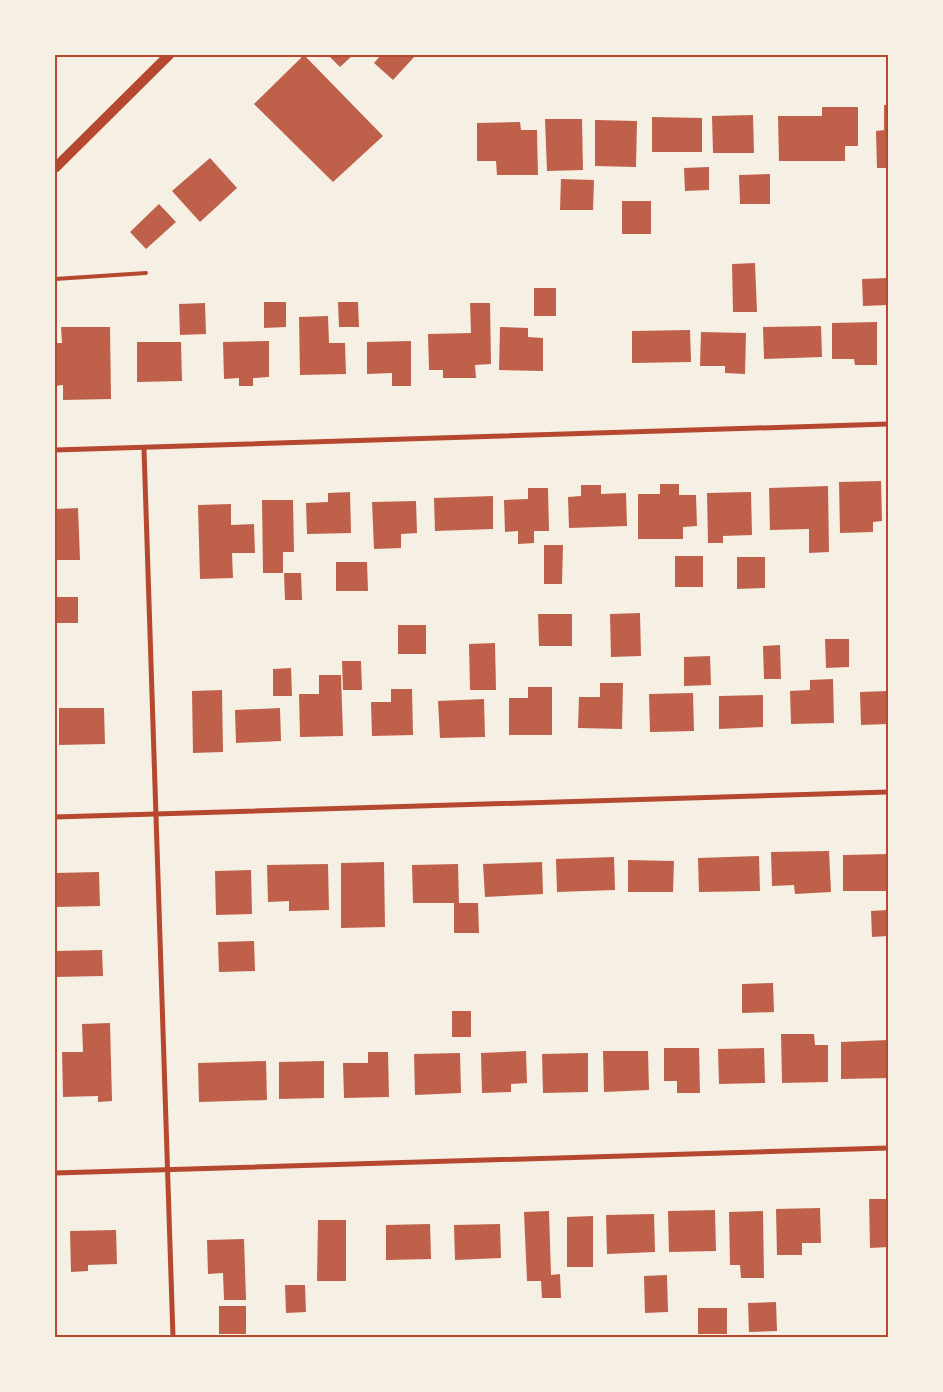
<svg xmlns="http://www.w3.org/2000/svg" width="943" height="1392" font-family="'Exo 2',sans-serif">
  <rect width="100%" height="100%" fill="#f6efe4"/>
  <g fill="#bf614a">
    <polygon points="304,55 383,136 333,182 254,104"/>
    <polygon points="328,55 353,55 340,67"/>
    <polygon points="381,55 416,55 393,80 374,63"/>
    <polygon points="884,105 888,105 888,168 877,168 876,131 884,130"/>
    <polygon points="822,107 858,107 858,146 845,146 845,161 779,161 778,116 822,116"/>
    <polygon points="753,115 754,153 713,153 712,116"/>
    <polygon points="652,117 702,118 702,152 652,152"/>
    <polygon points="545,119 582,119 583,170 547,171"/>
    <polygon points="595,120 637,121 636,167 595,166"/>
    <polygon points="520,122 521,130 537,130 538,175 497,175 496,161 477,161 477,123"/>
    <polygon points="210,158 237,188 200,222 172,191"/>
    <polygon points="709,167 709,190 685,191 684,168"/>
    <polygon points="770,174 770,204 740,204 739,175"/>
    <polygon points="561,179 594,180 593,210 560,210"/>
    <rect x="622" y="201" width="29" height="33"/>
    <polygon points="159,204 176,222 146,249 130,232"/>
    <polygon points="755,263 757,312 733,312 732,264"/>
    <polygon points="887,278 888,305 863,306 862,279"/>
    <rect x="534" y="288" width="22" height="28"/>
    <polygon points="264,302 286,302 286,327 264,328"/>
    <polygon points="338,302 358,302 359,327 339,327"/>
    <polygon points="205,303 206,334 180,335 179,304"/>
    <polygon points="470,303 490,303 491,364 475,365 476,378 443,378 443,370 429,370 428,334 471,333"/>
    <polygon points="328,316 329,343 345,343 346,374 300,375 299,317"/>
    <polygon points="877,322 877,365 855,365 854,359 832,359 832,323"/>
    <polygon points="821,326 822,357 764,359 763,327"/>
    <polygon points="61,327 110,327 111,399 63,400 63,385 55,386 55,343 62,343"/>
    <polygon points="500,327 528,328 528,337 543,338 543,371 499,370"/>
    <polygon points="690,330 691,362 632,363 632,331"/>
    <polygon points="701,332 746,333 745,374 725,373 725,366 700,366"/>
    <polygon points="269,341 269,377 253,378 253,386 239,386 239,378 224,379 223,342"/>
    <polygon points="411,341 411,386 392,386 392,373 367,374 367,342"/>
    <polygon points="137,342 181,342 182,381 137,382"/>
    <polygon points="881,481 882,521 873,522 873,532 840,533 839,482"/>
    <polygon points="660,484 679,484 679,495 696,495 697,526 683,527 683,539 638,539 638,494 660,494"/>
    <polygon points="581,485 601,485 601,494 626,493 627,526 569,528 568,497 581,496"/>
    <polygon points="828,486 829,552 809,553 809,529 770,530 769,488"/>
    <polygon points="528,488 548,488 549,531 534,531 534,543 518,544 518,531 505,532 504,500 528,499"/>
    <polygon points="350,492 351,533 307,534 306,503 328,502 328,493"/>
    <polygon points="751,492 752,535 723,536 723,543 708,543 707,493"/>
    <polygon points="493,496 493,529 435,531 434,498"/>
    <polygon points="262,500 293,500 294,552 283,552 283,573 263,573"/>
    <polygon points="416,501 417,533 401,534 401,548 374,549 372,502"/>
    <polygon points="231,504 231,525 254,524 255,553 232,553 233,578 200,579 198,505"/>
    <polygon points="78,508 80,560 55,560 55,509"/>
    <polygon points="544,545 563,545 562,584 544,584"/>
    <rect x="675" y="556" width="28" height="31"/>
    <polygon points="737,557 765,557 765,588 737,589"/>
    <polygon points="336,562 367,562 368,591 336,591"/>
    <polygon points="284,573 301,573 302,600 285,600"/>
    <rect x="55" y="597" width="23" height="26"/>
    <polygon points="640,613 641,656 611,657 610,614"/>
    <polygon points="538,614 572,614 572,646 539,646"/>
    <rect x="398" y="625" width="28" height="29"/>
    <polygon points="825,639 849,639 849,667 826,668"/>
    <polygon points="495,643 496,690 470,690 469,644"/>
    <polygon points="780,645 781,679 764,679 763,646"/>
    <polygon points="710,656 711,685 684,686 684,657"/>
    <polygon points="342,661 361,661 362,690 343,690"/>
    <polygon points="291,668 292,696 273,696 273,669"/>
    <polygon points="319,675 341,675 343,736 300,737 299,694 319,694"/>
    <polygon points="833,679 834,723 791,724 790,691 810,690 810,680"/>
    <polygon points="600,683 623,683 622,729 578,728 579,697 600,697"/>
    <polygon points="528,687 552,687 552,735 509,735 509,698 528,698"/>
    <polygon points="391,689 412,689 413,735 372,736 371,702 391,702"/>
    <polygon points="222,690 223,752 193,753 192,691"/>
    <polygon points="888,691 888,724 861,725 860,692"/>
    <polygon points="693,693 694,731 650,732 649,694"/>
    <polygon points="763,695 763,727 719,729 719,696"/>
    <polygon points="484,699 485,737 440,738 438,701"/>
    <polygon points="59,708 104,708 105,744 59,745"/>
    <polygon points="280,708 281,741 236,743 235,710"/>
    <polygon points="829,851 831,892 795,894 794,885 772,886 771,852"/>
    <polygon points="888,854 888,891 843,891 843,855"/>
    <polygon points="759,856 760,891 699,892 698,858"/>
    <polygon points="614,857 615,890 557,892 556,859"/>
    <polygon points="628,860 674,861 673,892 628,892"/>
    <polygon points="384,862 385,927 341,928 341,863"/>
    <polygon points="542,862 543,894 485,897 483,864"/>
    <polygon points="328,864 329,910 289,911 289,901 268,902 267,865"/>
    <polygon points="458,864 459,903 478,903 479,933 454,933 454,903 413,903 412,865"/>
    <polygon points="251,870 252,914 216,915 215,871"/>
    <polygon points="99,872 100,906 56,907 55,873"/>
    <polygon points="888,910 888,936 872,937 871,911"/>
    <polygon points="254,941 255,971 219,972 218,942"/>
    <polygon points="102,950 103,976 55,977 55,951"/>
    <polygon points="773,983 774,1012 742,1013 742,984"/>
    <rect x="452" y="1011" width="19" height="26"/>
    <polygon points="110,1023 112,1101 98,1102 98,1096 63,1097 62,1052 83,1052 82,1024"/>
    <polygon points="781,1034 814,1034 815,1045 828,1045 828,1082 782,1083"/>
    <polygon points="888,1040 888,1078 841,1079 841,1042"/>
    <polygon points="664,1048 699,1048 700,1093 677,1093 677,1081 664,1081"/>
    <polygon points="764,1048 765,1083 719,1084 718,1049"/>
    <polygon points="526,1051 527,1083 511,1084 511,1092 482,1093 481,1053"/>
    <polygon points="603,1051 648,1051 649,1090 604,1092"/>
    <polygon points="368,1052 388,1052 389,1097 344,1098 343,1063 368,1063"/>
    <polygon points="460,1053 461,1093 415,1095 414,1054"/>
    <polygon points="588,1053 588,1092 543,1093 542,1054"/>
    <polygon points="266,1061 267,1100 199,1102 198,1063"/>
    <polygon points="324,1061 324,1098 279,1099 279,1062"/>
    <polygon points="869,1199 888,1199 888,1247 870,1248"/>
    <polygon points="820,1208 821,1243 802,1243 802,1255 777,1255 776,1209"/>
    <polygon points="715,1210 716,1251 669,1252 668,1211"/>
    <polygon points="549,1211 551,1275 560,1274 561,1298 542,1298 541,1281 527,1281 524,1212"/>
    <polygon points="763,1211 764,1278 741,1278 740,1265 730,1265 729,1212"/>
    <polygon points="654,1214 655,1252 607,1254 606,1215"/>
    <polygon points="593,1216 593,1267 567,1267 567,1217"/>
    <polygon points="318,1220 346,1220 346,1281 317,1281"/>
    <polygon points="430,1224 431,1259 386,1260 386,1225"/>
    <polygon points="500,1224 501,1258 455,1260 454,1225"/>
    <polygon points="116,1230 117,1264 88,1265 88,1271 71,1272 70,1231"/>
    <polygon points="244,1239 246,1300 224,1300 223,1273 208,1274 207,1240"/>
    <polygon points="667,1275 668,1312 645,1313 644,1276"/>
    <polygon points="285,1285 305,1285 306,1312 286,1313"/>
    <polygon points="776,1302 777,1331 749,1332 748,1303"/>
    <rect x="219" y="1306" width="27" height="28"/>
    <rect x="698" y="1308" width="29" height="26"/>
  </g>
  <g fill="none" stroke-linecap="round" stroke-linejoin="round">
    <polyline stroke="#b5482f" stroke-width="4" points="55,279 146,273"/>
    <g stroke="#b5482f" stroke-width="5">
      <path d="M144,449C154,745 164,1041 173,1337"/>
      <polyline points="55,450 888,424"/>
      <polyline points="55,817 888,792"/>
      <polyline points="55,1173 888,1148"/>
    </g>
    <polyline stroke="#b5482f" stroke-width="10" points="55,168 169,55"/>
  </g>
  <rect width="943" height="1392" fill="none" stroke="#f6efe4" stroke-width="112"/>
  <rect x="56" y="56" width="831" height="1280" fill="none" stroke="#b5482f" stroke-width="2"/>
</svg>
